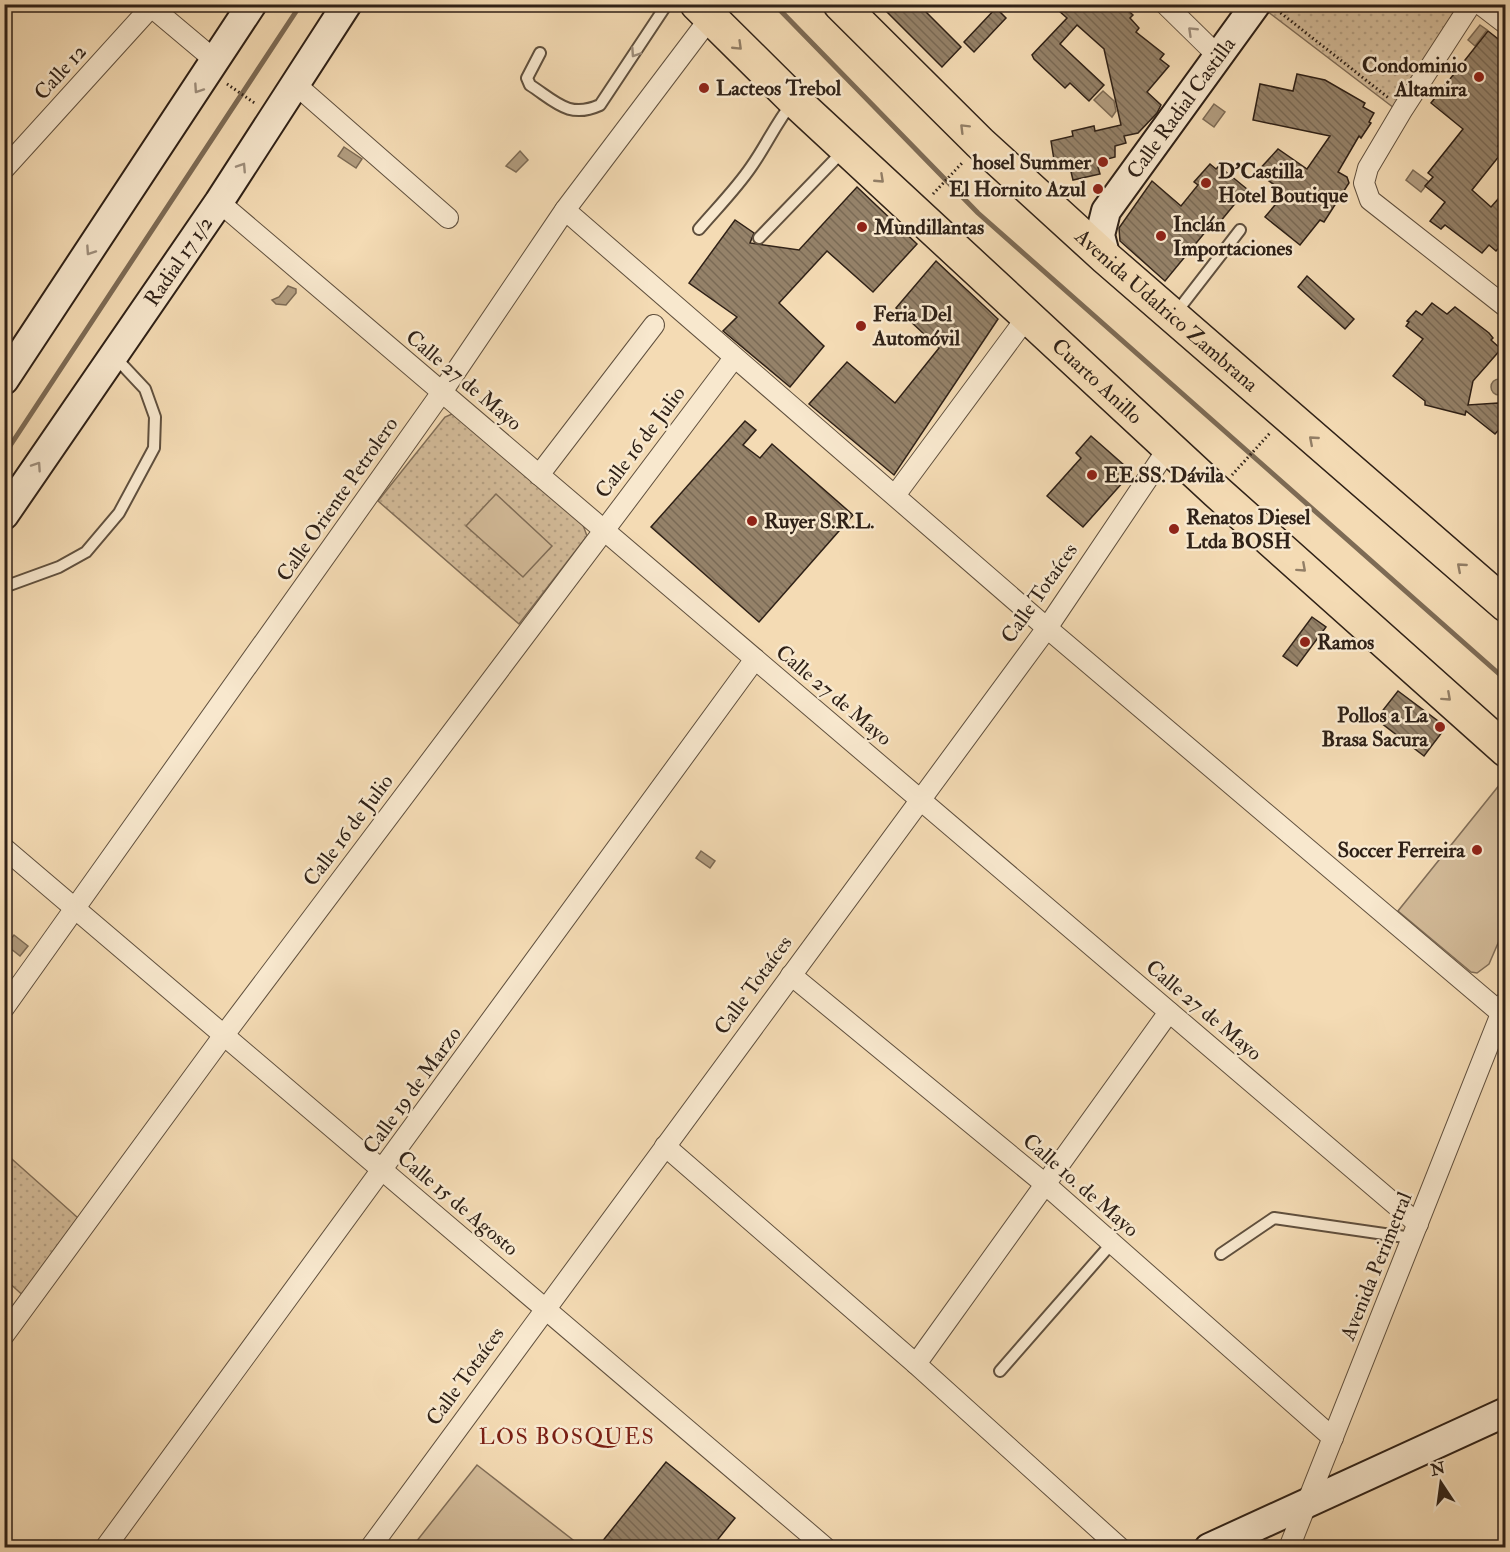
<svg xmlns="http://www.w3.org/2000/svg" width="1510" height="1552" font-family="'IM FELL Double Pica',serif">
  <defs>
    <pattern id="park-dots" width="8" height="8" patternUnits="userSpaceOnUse" patternTransform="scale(1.5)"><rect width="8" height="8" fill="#d3bb99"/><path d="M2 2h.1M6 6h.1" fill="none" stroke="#b5a083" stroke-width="1.8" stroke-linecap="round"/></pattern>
    <pattern id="building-back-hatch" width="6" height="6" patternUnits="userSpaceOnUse" patternTransform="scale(1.5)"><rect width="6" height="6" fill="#958269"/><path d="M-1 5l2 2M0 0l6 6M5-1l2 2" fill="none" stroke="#7a6a55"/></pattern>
  </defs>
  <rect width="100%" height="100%" fill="#f4dbb4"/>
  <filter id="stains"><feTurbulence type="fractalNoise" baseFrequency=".00333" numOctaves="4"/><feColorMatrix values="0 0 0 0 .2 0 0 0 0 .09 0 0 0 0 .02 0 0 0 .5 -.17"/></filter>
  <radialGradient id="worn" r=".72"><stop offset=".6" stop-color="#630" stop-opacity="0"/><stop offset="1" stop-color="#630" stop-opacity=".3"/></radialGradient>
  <g fill="url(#park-dots)" stroke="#816e58" stroke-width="1.5">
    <polygon points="1266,4 1457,4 1457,7 1394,108 1263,8"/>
    <polygon points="452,414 460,415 583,525 587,536 519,624 378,501 445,417"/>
    <polygon points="4,1152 86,1225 30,1302 5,1279"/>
  </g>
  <g fill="#d3bb99" stroke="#816e58" stroke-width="1.5">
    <polygon points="496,494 552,546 523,577 466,526"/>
    <polygon points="1505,778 1505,927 1489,964 1477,973 1471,972 1398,911"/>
    <polygon points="477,1465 582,1547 412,1547"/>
  </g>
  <g fill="#b19c7f" stroke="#7d6b55" stroke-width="1.5">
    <polygon points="1480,25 1487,30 1475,46 1468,40"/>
    <polygon points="1103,91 1114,101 1116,111 1112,117 1094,100"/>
    <polygon points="1214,104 1225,112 1214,127 1203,119"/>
    <polygon points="344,147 362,159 356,168 338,156"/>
    <polygon points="520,151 528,160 516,172 506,166"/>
    <polygon points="1413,170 1429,182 1421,192 1406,180"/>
    <polygon points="288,286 296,289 296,293 286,305 276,304 272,300 279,297"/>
    <circle cx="1499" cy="387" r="8"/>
    <polygon points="701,851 715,861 710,868 696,858"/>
    <polygon points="14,935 28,946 20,956 6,945"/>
  </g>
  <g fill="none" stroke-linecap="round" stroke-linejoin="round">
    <g stroke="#7d6b55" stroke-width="5">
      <polyline points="774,4 978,213 1506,680"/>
      <polyline points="4,455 301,4"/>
    </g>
  </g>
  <g fill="url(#building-back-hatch)" stroke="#2f2117" stroke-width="1.5">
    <polygon points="879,4 918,4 961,47 942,67"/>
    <polygon points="1051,4 1121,4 1133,15 1130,18 1139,28 1136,32 1164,54 1160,59 1169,66 1147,92 1161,105 1157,113 1138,133 1124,136 1126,143 1115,146 1115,157 1104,160 1105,166 1098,167 1100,174 1073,180 1069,163 1055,166 1051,141 1073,136 1072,131 1094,126 1095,131 1121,125 1104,49 1077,25 1060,44 1104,85 1089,101 1070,83 1065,88 1034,59 1032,55 1067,18"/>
    <polygon points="996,8 1006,18 974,52 964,42"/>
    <polygon points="1488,31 1506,45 1506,136 1498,146 1504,150 1472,190 1491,207 1506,190 1506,240 1496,251 1489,245 1482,253 1445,225 1441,229 1430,221 1445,202 1425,186 1433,177 1428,173 1463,129 1431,103"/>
    <polygon points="1297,74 1325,80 1365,103 1363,107 1374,113 1369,122 1371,123 1361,138 1359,136 1338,172 1347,177 1349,183 1324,222 1320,220 1300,245 1265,217 1285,193 1257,172 1278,149 1307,169 1330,136 1253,120 1260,84 1293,91"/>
    <polygon points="1210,164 1216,169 1218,167 1225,171 1247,189 1215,228 1211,225 1165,281 1120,241 1119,228 1152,181 1181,206 1198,185 1194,182"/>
    <polygon points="857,187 917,244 873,292 827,251 779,303 824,346 790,387 723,331 737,317 689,283 735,220 754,233 750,243 799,250"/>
    <polygon points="936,261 998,319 894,475 809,404 847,362 895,403 939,348 896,308"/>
    <polygon points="1307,276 1354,319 1345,329 1298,287"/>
    <polygon points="1432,303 1447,314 1455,307 1489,333 1493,338 1491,340 1501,349 1473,381 1468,405 1498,403 1506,410 1506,422 1495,434 1466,411 1465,415 1425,405 1425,401 1393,376 1423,339 1406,326 1409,322 1407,321 1416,311 1422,315"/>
    <polygon points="745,421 756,430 743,445 760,458 772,444 853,515 759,622 651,527"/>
    <polygon points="1091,436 1132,472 1083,527 1047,496 1081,458 1076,453"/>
    <polygon points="1312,617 1326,627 1297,666 1283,656"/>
    <polygon points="1398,691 1446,727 1424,756 1376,719"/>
    <polygon points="666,1462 735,1518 711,1548 597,1548"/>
  </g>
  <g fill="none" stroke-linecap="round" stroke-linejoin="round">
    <defs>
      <g id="lane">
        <path d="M540,53L527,78L530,85C556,102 569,119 600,105L667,4"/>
        <path d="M699,229C717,208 736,189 751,167C766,146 776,123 792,103"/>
        <polyline points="759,238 844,150"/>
        <polyline points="1175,314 1240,230"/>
        <polyline points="4,587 59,567 86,552 119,513 154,448 155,417 145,389 114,356"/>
        <polyline points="1221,1254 1274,1218 1412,1238"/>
        <polyline points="1000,1371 1112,1243"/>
      </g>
      <g id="street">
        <polyline points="148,4 217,62"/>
        <polyline points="1165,4 1219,57"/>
        <polyline points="1471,4 1403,109 1368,168 1364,183 1370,200 1506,307"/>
        <polyline points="1480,4 1506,24"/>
        <polyline points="295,84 448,218"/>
        <polyline points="4,169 151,7"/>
        <polyline points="219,202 1418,1224"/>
        <polyline points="565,210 1047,628 1501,1013"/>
        <polyline points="539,475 654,325"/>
        <polyline points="896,494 1027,317"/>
        <polyline points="4,848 826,1548"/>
        <polyline points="791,975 1045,1184 1333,1438"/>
        <polyline points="4,1008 442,392 565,210 710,18"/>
        <polyline points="665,1146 916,1364 1120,1548"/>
        <polyline points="4,1335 224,1035 734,358"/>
        <polyline points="916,1364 1169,1012"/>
        <polyline points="105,1548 755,659"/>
        <polyline points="370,1548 1047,628 1169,447"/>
        <polyline points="1289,1548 1506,1001"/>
      </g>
      <g id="secondary">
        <path id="s1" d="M1106,258L1100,235L1106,211L1256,4"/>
        <polyline points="4,380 252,4"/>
        <path id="s2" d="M4,515L219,202L347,4"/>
        <polyline points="1209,1548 1506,1412"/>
      </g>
      <g id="highway">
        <path id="s3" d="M697,4L794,100L1217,492L1506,750"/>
        <path id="s4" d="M840,4L980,143L1106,258L1506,605"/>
      </g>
    </defs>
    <use href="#lane" stroke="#60503e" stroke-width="14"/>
    <use href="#street" stroke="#60503e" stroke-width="22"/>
    <use href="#secondary" stroke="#2f2117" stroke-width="32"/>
    <use href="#highway" stroke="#2f2117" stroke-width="36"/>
    <g stroke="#2f2117" stroke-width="3" stroke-dasharray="1.5 3" stroke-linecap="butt">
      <polyline points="1277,10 1390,99"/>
      <polyline points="227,84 256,104"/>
      <polyline points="933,194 963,162"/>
      <polyline points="1232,475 1270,433"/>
    </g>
    <use href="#lane" stroke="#f8e8ce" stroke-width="10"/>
    <use href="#street" stroke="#f8e8ce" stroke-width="20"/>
    <use href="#secondary" stroke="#f8e8ce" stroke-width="28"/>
    <use href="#highway" stroke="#f4dbb4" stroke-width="33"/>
  </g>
  <defs><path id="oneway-chevron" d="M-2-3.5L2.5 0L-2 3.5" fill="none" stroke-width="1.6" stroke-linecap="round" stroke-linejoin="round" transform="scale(1.5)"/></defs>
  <g stroke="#9e8e7c">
    <use href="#oneway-chevron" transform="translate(1192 31) rotate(-136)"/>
    <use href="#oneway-chevron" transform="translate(635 53) rotate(124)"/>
    <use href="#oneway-chevron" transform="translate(198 89) rotate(124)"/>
    <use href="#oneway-chevron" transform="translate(242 167) rotate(-57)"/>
    <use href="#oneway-chevron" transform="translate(90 251) rotate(124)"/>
    <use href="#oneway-chevron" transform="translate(37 466) rotate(-56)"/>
  </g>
  <g stroke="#927e66">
    <use href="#oneway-chevron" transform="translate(738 46) rotate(44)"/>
    <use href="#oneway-chevron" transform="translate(964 128) rotate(-135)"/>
    <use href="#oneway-chevron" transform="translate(880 179) rotate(43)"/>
    <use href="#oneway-chevron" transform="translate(1313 440) rotate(-139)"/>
    <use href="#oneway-chevron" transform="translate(1461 567) rotate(-139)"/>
    <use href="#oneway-chevron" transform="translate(1302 568) rotate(42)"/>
    <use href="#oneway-chevron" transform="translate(1447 697) rotate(42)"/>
  </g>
  <g fill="#8f2418" stroke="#f8e8ce" stroke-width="2">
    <circle cx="1479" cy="77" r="6"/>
    <circle cx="704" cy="88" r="6"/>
    <circle cx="1103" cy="162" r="6"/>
    <circle cx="1206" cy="183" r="6"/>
    <circle cx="1098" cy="189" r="6"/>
    <circle cx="862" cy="227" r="6"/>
    <circle cx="1161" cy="236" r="6"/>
    <circle cx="861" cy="326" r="6"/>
    <circle cx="1092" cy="475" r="6"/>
    <circle cx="752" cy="521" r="6"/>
    <circle cx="1174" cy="529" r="6"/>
    <circle cx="1305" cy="642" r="6"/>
    <circle cx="1440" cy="727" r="6"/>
    <circle cx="1477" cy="850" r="6"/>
  </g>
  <g text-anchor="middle" stroke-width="5" stroke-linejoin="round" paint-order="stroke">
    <g font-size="21" font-weight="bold" fill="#2f2117" stroke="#f8e8ce" text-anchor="start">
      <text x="1467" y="72" text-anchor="end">Condominio<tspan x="1467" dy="24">Altamira</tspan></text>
      <text x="716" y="95">Lacteos Trebol</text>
      <text x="1091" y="169" text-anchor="end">hosel Summer</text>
      <text x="1218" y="178">D'Castilla<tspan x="1218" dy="24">Hotel Boutique</tspan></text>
      <text x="1086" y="196" text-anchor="end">El Hornito Azul</text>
      <text x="1173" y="231">Inclán<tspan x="1173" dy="24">Importaciones</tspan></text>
      <text x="874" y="234">Mundillantas</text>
      <text x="873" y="321">Feria Del<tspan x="873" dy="24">Automóvil</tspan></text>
      <text x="1104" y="482">EE.SS. Dávila</text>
      <text x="1186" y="524">Renatos Diesel<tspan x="1186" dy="24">Ltda BOSH</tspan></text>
      <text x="764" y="528">Ruyer S.R.L.</text>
      <text x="1317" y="649">Ramos</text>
      <text x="1428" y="722" text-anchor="end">Pollos a La<tspan x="1428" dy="24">Brasa Sacura</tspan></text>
      <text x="1465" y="857" text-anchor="end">Soccer Ferreira</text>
    </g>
    <g font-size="21" fill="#2f2117" stroke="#f8e8ce">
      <text transform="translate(60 72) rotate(-48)" y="7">Calle 12</text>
      <text dy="7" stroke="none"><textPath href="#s1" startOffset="176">Calle Radial Castilla</textPath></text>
      <text dy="7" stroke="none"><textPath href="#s2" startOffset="308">Radial 17 1/2</textPath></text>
      <text dy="7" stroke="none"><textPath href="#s4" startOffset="448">Avenida Udalrico Zambrana</textPath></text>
      <text transform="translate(464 380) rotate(40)" y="7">Calle 27 de Mayo</text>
      <text dy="7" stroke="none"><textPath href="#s3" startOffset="550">Cuarto Anillo</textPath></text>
      <text transform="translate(640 442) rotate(-53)" y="7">Calle 16 de Julio</text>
      <text transform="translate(337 499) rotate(-55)" y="7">Calle Oriente Petrolero</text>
      <text transform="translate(1039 593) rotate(-55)" y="7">Calle Totaíces</text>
      <text transform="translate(834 695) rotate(40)" y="7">Calle 27 de Mayo</text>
      <text transform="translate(348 830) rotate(-53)" y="7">Calle 16 de Julio</text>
      <text transform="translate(753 985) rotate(-54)" y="7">Calle Totaíces</text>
      <text transform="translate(1204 1010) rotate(40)" y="7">Calle 27 de Mayo</text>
      <text transform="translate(412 1090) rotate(-54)" y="7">Calle 19 de Marzo</text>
      <text transform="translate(1081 1185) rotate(41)" y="7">Calle 1o. de Mayo</text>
      <text transform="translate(458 1203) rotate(40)" y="7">Calle 15 de Agosto</text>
      <text transform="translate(1376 1266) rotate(-68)" y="7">Avenida Perimetral</text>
      <text transform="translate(465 1376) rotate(-54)" y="7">Calle Totaíces</text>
    </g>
    <g font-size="22" letter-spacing="1.5" fill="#7a1f14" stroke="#f8e8ce">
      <text x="567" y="1444">LOS BOSQUES</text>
    </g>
  </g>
  <rect width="1510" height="1552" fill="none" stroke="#f4dbb4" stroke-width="24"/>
  <rect x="6" y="6" width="1498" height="1540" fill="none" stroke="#2f2117" stroke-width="3"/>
  <rect x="12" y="12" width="1486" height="1528" fill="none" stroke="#2f2117" stroke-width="1.5"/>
  <g transform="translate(1441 1483) rotate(347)" stroke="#f8e8ce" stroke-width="4.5" paint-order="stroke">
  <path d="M0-4.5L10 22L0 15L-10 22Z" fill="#2f2117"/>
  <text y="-9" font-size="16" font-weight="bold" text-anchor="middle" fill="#2f2117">N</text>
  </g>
  <rect width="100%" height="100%" filter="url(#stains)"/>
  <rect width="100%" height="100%" fill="url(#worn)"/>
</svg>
